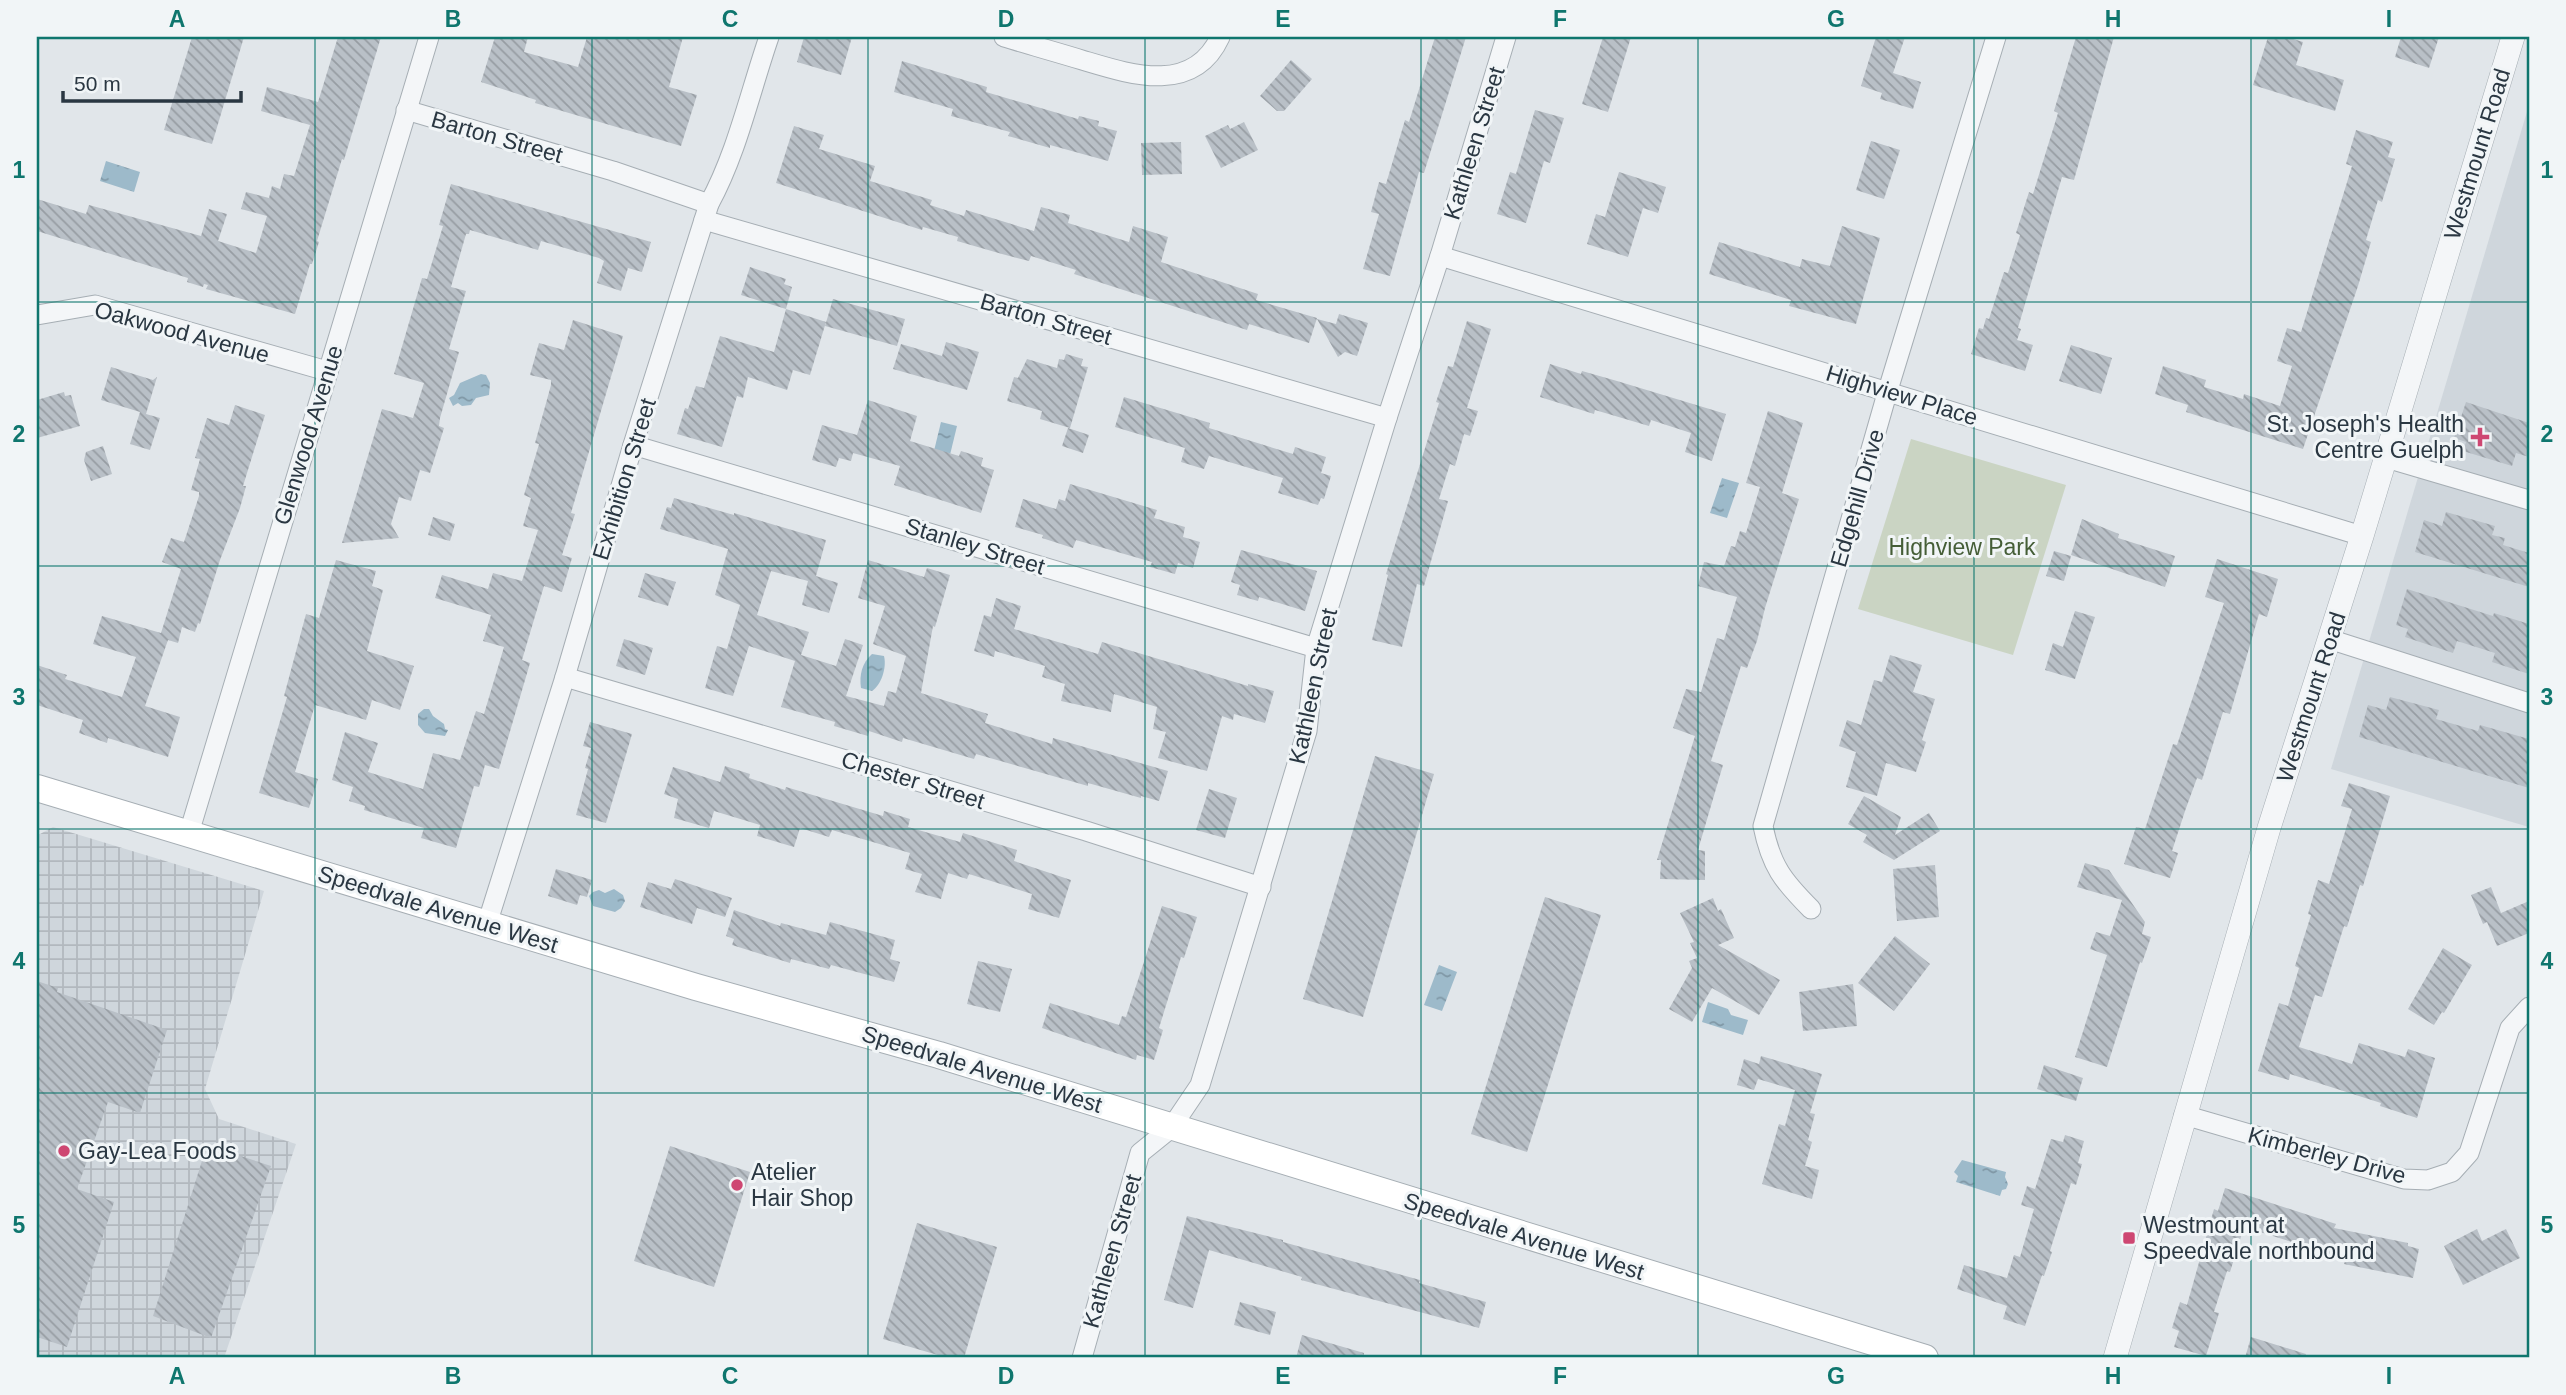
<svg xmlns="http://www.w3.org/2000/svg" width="2566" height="1395" font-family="Helvetica,sans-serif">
  <defs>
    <pattern id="industrial-grid" width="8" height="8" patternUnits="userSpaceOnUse" patternTransform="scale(1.75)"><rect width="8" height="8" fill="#cfd6dc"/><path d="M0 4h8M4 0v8" fill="none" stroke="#b2b8be"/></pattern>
    <pattern id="water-ripples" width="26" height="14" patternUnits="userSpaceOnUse" patternTransform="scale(1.75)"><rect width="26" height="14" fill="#9dbaca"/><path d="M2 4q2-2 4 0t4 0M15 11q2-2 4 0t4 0" fill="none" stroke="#8098a6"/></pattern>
    <pattern id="building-back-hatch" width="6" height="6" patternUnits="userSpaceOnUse" patternTransform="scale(1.75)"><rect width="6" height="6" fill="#b9c0c7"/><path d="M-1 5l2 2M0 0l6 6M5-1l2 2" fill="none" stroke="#979da3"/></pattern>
  </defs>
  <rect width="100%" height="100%" fill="#e1e6ea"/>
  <polygon fill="#cfd6dc" points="2529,105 2529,827 2331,769"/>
  <polygon fill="url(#industrial-grid)" points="53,827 264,891 205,1089 219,1119 296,1144 224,1358 37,1358 37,834 40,834"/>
  <polygon fill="#cad4c3" points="1911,439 2066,485 2013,655 1858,609"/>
  <g fill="url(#water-ripples)">
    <polygon points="106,161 140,172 134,192 100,181"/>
    <polygon points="481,374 486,375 490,383 489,395 476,398 471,405 462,406 458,403 453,406 449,398 454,395 460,383"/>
    <polygon points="941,422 957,426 949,459 933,455"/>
    <polygon points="1722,478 1739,483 1727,518 1710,513"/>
    <path d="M872,654L884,656C887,668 881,685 872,691L861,688C859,675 862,663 872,654Z"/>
    <polygon points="424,709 429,709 433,716 444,724 445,729 448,730 445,736 425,733 418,725 418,714"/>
    <polygon points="614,889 623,895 625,901 621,908 615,912 593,906 589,896 593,892 599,890 605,893"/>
    <polygon points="1439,965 1457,972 1442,1011 1424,1005"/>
    <polygon points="1708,1002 1728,1009 1731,1015 1748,1020 1743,1035 1702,1022"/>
    <polygon points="1962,1160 2006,1172 2005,1177 2008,1184 2006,1189 2002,1190 2000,1196 1956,1182 1958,1176 1954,1172"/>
  </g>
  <g fill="url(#building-back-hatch)">
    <polygon points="192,37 244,37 212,144 164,130"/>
    <polygon points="338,37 381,37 344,160 342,159 317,241 319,242 312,264 310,264 295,314 206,289 208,285 204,284 203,287 187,282 188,278 37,231 37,199 86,214 89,205 201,236 209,209 227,214 218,241 256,253 267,216 241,209 246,192 269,198 272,186 280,189 284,174 294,176 310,125 261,111 267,87 318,102"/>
    <polygon points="495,37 528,37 524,52 578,67 587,37 683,37 669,87 697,95 681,146 535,103 536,100 481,82"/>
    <polygon points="804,37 852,37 841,75 797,62"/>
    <polygon points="1435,37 1466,37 1424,173 1419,172 1390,276 1363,269 1379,214 1371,212 1379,182 1386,184 1405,120 1409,122"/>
    <polygon points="1603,37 1631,37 1608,112 1582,104"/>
    <polygon points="1876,37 1905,37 1893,73 1921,82 1913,109 1880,99 1882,93 1861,86"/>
    <polygon points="2076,37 2114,37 2074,180 2062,177 2018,328 2021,329 2017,340 2033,345 2025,371 1971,354 1979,328 1983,329 1986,318 1989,319 2004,272 2008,273 2020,235 2016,233 2029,192 2033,194 2058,113 2054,111"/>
    <polygon points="2268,37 2287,37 2303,42 2296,65 2344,80 2335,111 2253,85"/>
    <polygon points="2401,37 2439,37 2429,68 2395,57"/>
    <polygon points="1291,60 1312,79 1284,111 1277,111 1260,96"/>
    <polygon points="902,61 987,87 986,92 1078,119 1079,116 1099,121 1098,126 1117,131 1108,161 1050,145 1050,148 1008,136 1010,132 951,116 953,109 894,92"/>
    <polygon points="1535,110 1564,118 1550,163 1544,161 1526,223 1497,214 1510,172 1516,174"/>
    <polygon points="1244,122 1258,150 1221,168 1205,136 1228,125 1230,129"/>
    <polygon points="794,126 824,135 819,149 875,166 870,181 932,200 930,205 964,216 966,210 1034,231 1041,207 1070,215 1068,223 1129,242 1133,226 1168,237 1161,262 1258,294 1256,300 1317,318 1309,343 1249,324 1247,330 1074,274 1076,270 1031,256 1029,261 1002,254 957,241 958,237 923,227 922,230 776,183"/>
    <polygon points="2356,130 2393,142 2388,157 2395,159 2382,202 2378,200 2366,240 2371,242 2358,286 2303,449 2186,412 2188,405 2155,394 2163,366 2206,380 2204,387 2243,399 2244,394 2280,406 2292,366 2277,361 2287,328 2301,332 2352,166 2346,164"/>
    <polygon points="1871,141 1900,150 1884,199 1856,190"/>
    <polygon points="1181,142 1182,174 1142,175 1141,143"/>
    <polygon points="1619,172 1666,187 1658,213 1643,208 1628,257 1587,244 1596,214 1605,217"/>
    <polygon points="451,184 651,242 642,272 628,268 621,291 597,283 604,261 599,258 541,241 538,250 470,230 469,234 466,234 451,287 466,291 449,349 459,352 440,418 439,426 444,428 430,473 420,470 411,501 399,497 391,524 399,538 342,543 382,409 413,418 424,383 394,374 422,278 427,279 443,226 439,225"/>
    <polygon points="1842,226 1880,238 1856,324 1789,306 1791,300 1709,274 1719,242 1800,267 1802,259 1830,266"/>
    <polygon points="750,267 786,279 784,284 792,287 786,309 741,295"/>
    <polygon points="833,299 905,319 897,346 825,326"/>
    <polygon points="786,309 826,322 810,375 793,370 787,390 748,377 743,398 737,396 722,447 677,434 685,408 688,409 696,386 704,388 720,336 774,352"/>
    <polygon points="1339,314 1368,323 1357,356 1345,352 1338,357 1317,319 1336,324"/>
    <polygon points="573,320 623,336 571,513 575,514 562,555 572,558 562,592 544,586 522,660 530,663 499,769 485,765 479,787 474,786 456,848 421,838 424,828 364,810 365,806 349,801 353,787 332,780 345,732 378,743 368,772 423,789 433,753 460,760 476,711 484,714 504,647 483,641 491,615 435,598 442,575 488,589 493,573 522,581 538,530 523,526 531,498 524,495 539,444 535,443 551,385 551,380 530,375 539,343 564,350"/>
    <polygon points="1467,321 1491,329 1467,408 1478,411 1470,436 1464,434 1455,466 1450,464 1439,499 1448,501 1424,586 1417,584 1402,647 1372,640 1388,575 1386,574 1439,403 1436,402 1448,366 1453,367"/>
    <polygon points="946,342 979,352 967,390 893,369 901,344 942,356"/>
    <polygon points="2071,345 2112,358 2101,394 2059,381"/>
    <polygon points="1066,354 1083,359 1081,366 1088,367 1070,428 1040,419 1042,411 1007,401 1014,377 1018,378 1027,359 1057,368 1059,359 1064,360"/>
    <polygon points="1550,364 1581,374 1582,371 1617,381 1726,414 1712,461 1685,452 1691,433 1651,420 1649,426 1595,410 1594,414 1540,397"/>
    <polygon points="111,367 153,380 157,377 146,414 160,418 150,450 130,444 140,412 101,400"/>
    <polygon points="64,392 65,396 71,395 80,426 37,438 37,400"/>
    <polygon points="1124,397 1210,423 1209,428 1293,454 1295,447 1326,457 1321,473 1331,476 1324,499 1321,498 1318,505 1278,493 1283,478 1209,456 1204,469 1181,462 1185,448 1115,427"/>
    <polygon points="868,400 917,416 910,441 959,456 961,451 983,458 981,466 994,470 981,513 894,485 900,466 853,453 851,461 839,458 836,467 812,460 822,425 857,435"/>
    <polygon points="2466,402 2529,423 2529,457 2516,453 2512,466 2463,451 2466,442 2454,438"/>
    <polygon points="235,405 265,415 243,486 246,486 240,508 220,560 200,624 198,623 195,632 182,627 178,643 168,640 145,706 180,717 168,757 108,738 107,743 79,733 83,720 37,705 37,665 67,675 65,679 122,697 136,657 93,644 102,616 161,633 181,569 162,562 171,538 184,542 199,496 199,492 191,490 200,459 195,458 207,418 229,425"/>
    <polygon points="1768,411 1803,423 1782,493 1799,499 1765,608 1757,641 1747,668 1741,666 1711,761 1723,765 1698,850 1705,851 1705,880 1660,879 1661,860 1657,860 1695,736 1673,728 1686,689 1701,692 1717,638 1724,640 1737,597 1698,586 1704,562 1724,566 1731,546 1735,547 1740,531 1746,533 1760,487 1746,483"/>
    <polygon points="1068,428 1089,435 1083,453 1062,446"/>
    <polygon points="103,446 112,474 91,481 84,460 86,452"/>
    <polygon points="1070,484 1157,510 1154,518 1185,527 1183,537 1200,542 1193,568 1178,563 1175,574 1150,567 1152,562 1076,540 1073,548 1042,538 1043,535 1015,527 1023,499 1056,509 1059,499 1065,501"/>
    <polygon points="674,498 734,515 734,513 826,540 816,576 838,583 829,613 802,605 808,581 771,571 757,615 809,632 801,655 836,666 845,639 863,645 846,696 884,706 888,691 896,693 906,656 873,644 885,606 858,598 868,560 924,577 927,568 950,575 935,627 933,626 921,693 988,714 985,723 1052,744 1053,738 1168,771 1159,801 1141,796 1141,798 1088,783 1088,786 976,754 974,759 903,738 902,742 869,731 868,736 834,726 835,722 781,707 795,661 749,646 733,696 705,688 717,646 727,649 740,605 715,595 728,549 660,529 667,507 671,508"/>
    <polygon points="2446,512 2495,526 2492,535 2505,538 2503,545 2529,553 2529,587 2415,552 2424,520 2442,526"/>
    <polygon points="433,517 455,524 450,541 428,535"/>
    <polygon points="2082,519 2119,534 2118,538 2175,556 2165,587 2071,555"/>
    <polygon points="1241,550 1317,571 1305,611 1259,597 1258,601 1237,595 1240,585 1231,582"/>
    <polygon points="2054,551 2071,556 2064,581 2046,576"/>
    <polygon points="2217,559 2278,579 2267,617 2259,614 2230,714 2223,712 2202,780 2197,778 2185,811 2172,851 2178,853 2170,878 2124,864 2136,827 2145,829 2173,744 2177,745 2224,603 2205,597"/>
    <polygon points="336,560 376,571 372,586 383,590 367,651 414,666 400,710 372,700 366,720 315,705 295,772 318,779 309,808 259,793 287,697 284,696 306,614 319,618"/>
    <polygon points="645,573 676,582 668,606 638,597"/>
    <polygon points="2407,589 2493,616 2494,613 2529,624 2529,674 2492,662 2495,653 2457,641 2453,653 2405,637 2408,629 2396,625"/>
    <polygon points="996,598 1021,606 1014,629 1098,654 1102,642 1248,686 1248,684 1274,691 1265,723 1234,714 1233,720 1222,716 1207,771 1158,758 1166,732 1153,729 1157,707 1114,694 1111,712 1061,701 1065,684 1042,677 1045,666 995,651 994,657 974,651 984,615 991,617"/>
    <polygon points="2075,611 2095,617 2075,679 2045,670 2053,643 2063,647"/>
    <polygon points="624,639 653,648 645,675 616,666"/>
    <polygon points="1890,655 1922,665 1913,692 1935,699 1922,740 1926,742 1916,772 1886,763 1877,796 1846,787 1856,752 1839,746 1847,720 1861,725 1874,680 1882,682"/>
    <polygon points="2390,697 2439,710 2436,719 2478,731 2480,725 2529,739 2529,788 2359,737 2368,705 2386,710"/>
    <polygon points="590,722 632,734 606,823 576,815 588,769 585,768 591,748 583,746"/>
    <polygon points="1375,756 1434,774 1363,1017 1303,999"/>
    <polygon points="725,766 750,774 749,778 785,790 786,787 883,816 884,811 910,819 908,827 960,842 963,833 1017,850 1014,861 1071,880 1059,918 1028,909 1032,894 969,874 967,879 948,873 941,899 915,892 922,874 905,869 910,853 832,830 829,837 800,828 794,847 757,836 760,825 714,811 709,828 674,818 678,799 664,794 673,767 720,782"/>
    <polygon points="2349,783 2390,796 2363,886 2360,885 2347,927 2344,926 2322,997 2315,995 2299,1047 2352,1064 2359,1043 2405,1057 2408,1049 2435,1058 2417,1118 2380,1106 2381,1103 2290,1074 2289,1080 2258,1071 2279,1003 2288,1006 2299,968 2295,966 2311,915 2308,914 2318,880 2329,884 2337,858 2352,809 2341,806"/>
    <polygon points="1209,789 1237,798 1225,838 1196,830"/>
    <polygon points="1864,796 1901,817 1895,835 1929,813 1940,831 1894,860 1863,842 1867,835 1848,824"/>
    <polygon points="2085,863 2109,870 2145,922 2142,934 2151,937 2142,963 2140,962 2107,1067 2075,1057 2107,955 2090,949 2096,932 2110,936 2122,900 2077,887"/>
    <polygon points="1935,865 1939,917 1897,921 1893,869"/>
    <polygon points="556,869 592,880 587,897 580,895 577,905 548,896"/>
    <polygon points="675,879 732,898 725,917 697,908 692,924 640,907 648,882 671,889"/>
    <polygon points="2491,887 2501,913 2529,901 2529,933 2497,946 2487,922 2483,924 2471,895"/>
    <polygon points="1545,897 1601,915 1527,1152 1471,1134"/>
    <polygon points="1713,898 1718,911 1721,909 1734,938 1718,945 1780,980 1759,1015 1712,988 1692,1022 1669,1009 1692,968 1689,961 1697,958 1690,943 1694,942 1680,913"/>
    <polygon points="1162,906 1197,917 1184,958 1181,957 1159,1028 1163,1030 1154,1060 1137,1055 1136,1060 1042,1028 1050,1003 1119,1025 1122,1016 1126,1017"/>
    <polygon points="734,910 780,926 781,923 826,935 830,922 895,940 890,959 900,962 894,982 831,965 829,969 791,959 790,963 732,945 734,939 726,936"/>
    <polygon points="1895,936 1930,964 1894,1011 1858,983"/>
    <polygon points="2443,948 2472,965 2444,1013 2442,1012 2434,1025 2408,1009"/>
    <polygon points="978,961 1012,969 1000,1012 967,1004"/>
    <polygon points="37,981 58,988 57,992 167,1030 140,1113 108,1102 77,1189 114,1202 67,1347 37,1337"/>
    <polygon points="1853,984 1857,1026 1803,1031 1799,992"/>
    <polygon points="1761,1056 1822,1074 1810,1113 1815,1114 1808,1140 1812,1142 1805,1166 1819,1170 1812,1199 1762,1184 1779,1124 1785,1126 1795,1090 1758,1079 1754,1090 1737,1085 1744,1059 1759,1064"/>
    <polygon points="2044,1065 2083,1078 2076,1101 2037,1089"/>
    <polygon points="2065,1135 2084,1141 2078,1163 2082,1164 2076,1185 2071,1183 2050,1251 2052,1252 2044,1276 2042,1275 2025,1326 2003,1319 2007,1306 1957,1289 1964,1265 2007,1278 2014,1255 2020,1257 2034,1209 2021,1205 2027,1186 2035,1189 2051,1139 2063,1142"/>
    <polygon points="207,1145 271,1166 211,1338 153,1316"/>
    <polygon points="670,1146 750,1172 714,1287 634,1261"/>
    <polygon points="2225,1188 2336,1224 2334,1228 2408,1243 2408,1246 2419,1249 2413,1278 2344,1264 2346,1259 2244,1227 2230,1272 2227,1271 2214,1312 2219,1313 2206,1356 2174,1347 2179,1331 2172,1328 2180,1302 2187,1305 2214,1209 2218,1211"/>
    <polygon points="1187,1216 1283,1240 1283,1242 1420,1280 1419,1283 1486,1302 1479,1328 1301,1280 1302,1277 1209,1250 1193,1308 1164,1300"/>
    <polygon points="917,1223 997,1247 964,1358 948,1358 883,1339"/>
    <polygon points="2477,1229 2482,1241 2506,1229 2520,1258 2463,1285 2444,1246"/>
    <polygon points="1240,1302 1276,1312 1270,1335 1234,1325"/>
    <polygon points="1302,1335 1364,1353 1364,1358 1296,1358"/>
    <polygon points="2251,1337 2306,1354 2305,1358 2245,1358"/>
  </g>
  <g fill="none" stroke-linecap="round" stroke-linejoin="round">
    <defs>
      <g id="minor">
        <path d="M1004,37C1030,45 1056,52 1082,60C1129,74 1193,96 1220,37"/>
        <polyline points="406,110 613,171 709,204"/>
        <polyline points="704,220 1387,418"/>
        <polyline points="1440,256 2362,536"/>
        <polyline points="37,315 95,305 327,371"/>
        <polyline points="633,445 1316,648"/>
        <polyline points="2386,458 2529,500"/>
        <polyline points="2329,639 2529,703"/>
        <polyline points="565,677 1086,831 1261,887"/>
        <polyline points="189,833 429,37"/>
        <path d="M1811,909C1783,881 1771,866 1763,826L1888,390L1996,37"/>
        <path d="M487,924L565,677L633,445L709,204C737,153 750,92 769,37"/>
        <polyline points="2184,1115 2404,1179 2428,1180 2452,1172 2469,1153 2510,1028 2529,1007"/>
        <polyline points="1082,1358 1140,1153 1171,1128 1200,1085 1307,731 1316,648 1387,418 1440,256 1506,37"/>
      </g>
      <polyline id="tertiary" points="2115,1358 2269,828 2362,536 2513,37"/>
      <polyline id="secondary" points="37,788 696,987 939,1055 1925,1358"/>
    </defs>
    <use href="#minor" stroke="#a6aeb4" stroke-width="21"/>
    <use href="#tertiary" stroke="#a6aeb4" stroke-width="24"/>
    <use href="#secondary" stroke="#a6aeb4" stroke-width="28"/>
    <use href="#minor" stroke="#f4f6f8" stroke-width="19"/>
    <use href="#tertiary" stroke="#f4f6f8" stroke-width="23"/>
    <use href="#secondary" stroke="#fff" stroke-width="26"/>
  </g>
  <path fill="none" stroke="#0f766e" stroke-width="2" stroke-opacity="0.55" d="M315,37V1358M592,37V1358M868,37V1358M1145,37V1358M1421,37V1358M1698,37V1358M1974,37V1358M2251,37V1358M37,302H2529M37,566H2529M37,829H2529M37,1093H2529"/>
  <g fill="#ce4772" stroke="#f1f5f7" stroke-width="2.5">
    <path d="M2476.5 426.5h7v7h7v7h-7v7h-7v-7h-7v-7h7z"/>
    <circle cx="64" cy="1151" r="7"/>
    <circle cx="737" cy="1185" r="7"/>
    <rect x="2122" y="1231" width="14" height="14" rx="3.5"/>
  </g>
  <g text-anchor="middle" stroke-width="6" stroke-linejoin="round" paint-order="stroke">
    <g font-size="23" fill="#2a3742" stroke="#f1f5f7">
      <text transform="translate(497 137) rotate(16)" y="8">Barton Street</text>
      <text transform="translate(1474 143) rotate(-73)" y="8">Kathleen Street</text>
      <text transform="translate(2477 154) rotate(-73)" y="8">Westmount Road</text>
      <text transform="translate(1046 319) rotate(16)" y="8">Barton Street</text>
      <text transform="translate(182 332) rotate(15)" y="8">Oakwood Avenue</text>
      <text transform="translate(1902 395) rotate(17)" y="8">Highview Place</text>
      <text transform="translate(308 435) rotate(-73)" y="8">Glenwood Avenue</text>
      <text transform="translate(624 479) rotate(-73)" y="8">Exhibition Street</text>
      <text transform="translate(1857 498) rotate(-74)" y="8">Edgehill Drive</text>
      <text transform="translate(975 546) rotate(17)" y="8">Stanley Street</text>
      <text transform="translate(1313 686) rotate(-78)" y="8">Kathleen Street</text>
      <text transform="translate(2311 697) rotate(-72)" y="8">Westmount Road</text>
      <text transform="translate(913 780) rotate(17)" y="8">Chester Street</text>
      <text transform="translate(438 909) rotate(17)" y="8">Speedvale Avenue West</text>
      <text transform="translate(982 1069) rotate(17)" y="8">Speedvale Avenue West</text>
      <text transform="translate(2327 1155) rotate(15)" y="8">Kimberley Drive</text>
      <text transform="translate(1524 1236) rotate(17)" y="8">Speedvale Avenue West</text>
      <text transform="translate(1112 1251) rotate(-74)" y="8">Kathleen Street</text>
    </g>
    <g font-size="23" fill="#2a3742" stroke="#f1f5f7" text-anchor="start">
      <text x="2464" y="432" text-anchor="end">St. Joseph's Health<tspan x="2464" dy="26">Centre Guelph</tspan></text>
      <text x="78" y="1159">Gay-Lea Foods</text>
      <text x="751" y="1180">Atelier<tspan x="751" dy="26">Hair Shop</tspan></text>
      <text x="2143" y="1233">Westmount at<tspan x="2143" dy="26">Speedvale northbound</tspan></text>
    </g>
    <g font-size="23" fill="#455e37" stroke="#f1f5f7">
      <text x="1962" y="555">Highview Park</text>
    </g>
  </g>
  <rect width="2566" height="1395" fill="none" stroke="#f1f5f7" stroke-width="77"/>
  <path d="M63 91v10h178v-10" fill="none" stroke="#2a3742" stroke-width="3.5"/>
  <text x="74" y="91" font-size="21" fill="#2a3742" stroke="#f1f5f7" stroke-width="5" paint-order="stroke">50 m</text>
  <rect x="38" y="38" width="2490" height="1318" fill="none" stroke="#0f766e" stroke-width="2.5"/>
  <g font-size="23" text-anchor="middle" font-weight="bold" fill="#0f766e">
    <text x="177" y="27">A</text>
    <text x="453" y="27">B</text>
    <text x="730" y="27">C</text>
    <text x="1006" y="27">D</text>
    <text x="1283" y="27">E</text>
    <text x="1560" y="27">F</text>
    <text x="1836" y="27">G</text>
    <text x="2113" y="27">H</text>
    <text x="2389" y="27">I</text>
    <text x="19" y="178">1</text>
    <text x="2547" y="178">1</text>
    <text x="19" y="442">2</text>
    <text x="2547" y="442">2</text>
    <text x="19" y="705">3</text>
    <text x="2547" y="705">3</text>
    <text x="19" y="969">4</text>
    <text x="2547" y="969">4</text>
    <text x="19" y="1233">5</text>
    <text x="2547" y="1233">5</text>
    <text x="177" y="1384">A</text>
    <text x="453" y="1384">B</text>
    <text x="730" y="1384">C</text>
    <text x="1006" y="1384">D</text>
    <text x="1283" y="1384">E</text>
    <text x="1560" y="1384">F</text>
    <text x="1836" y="1384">G</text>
    <text x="2113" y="1384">H</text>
    <text x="2389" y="1384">I</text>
  </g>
</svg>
